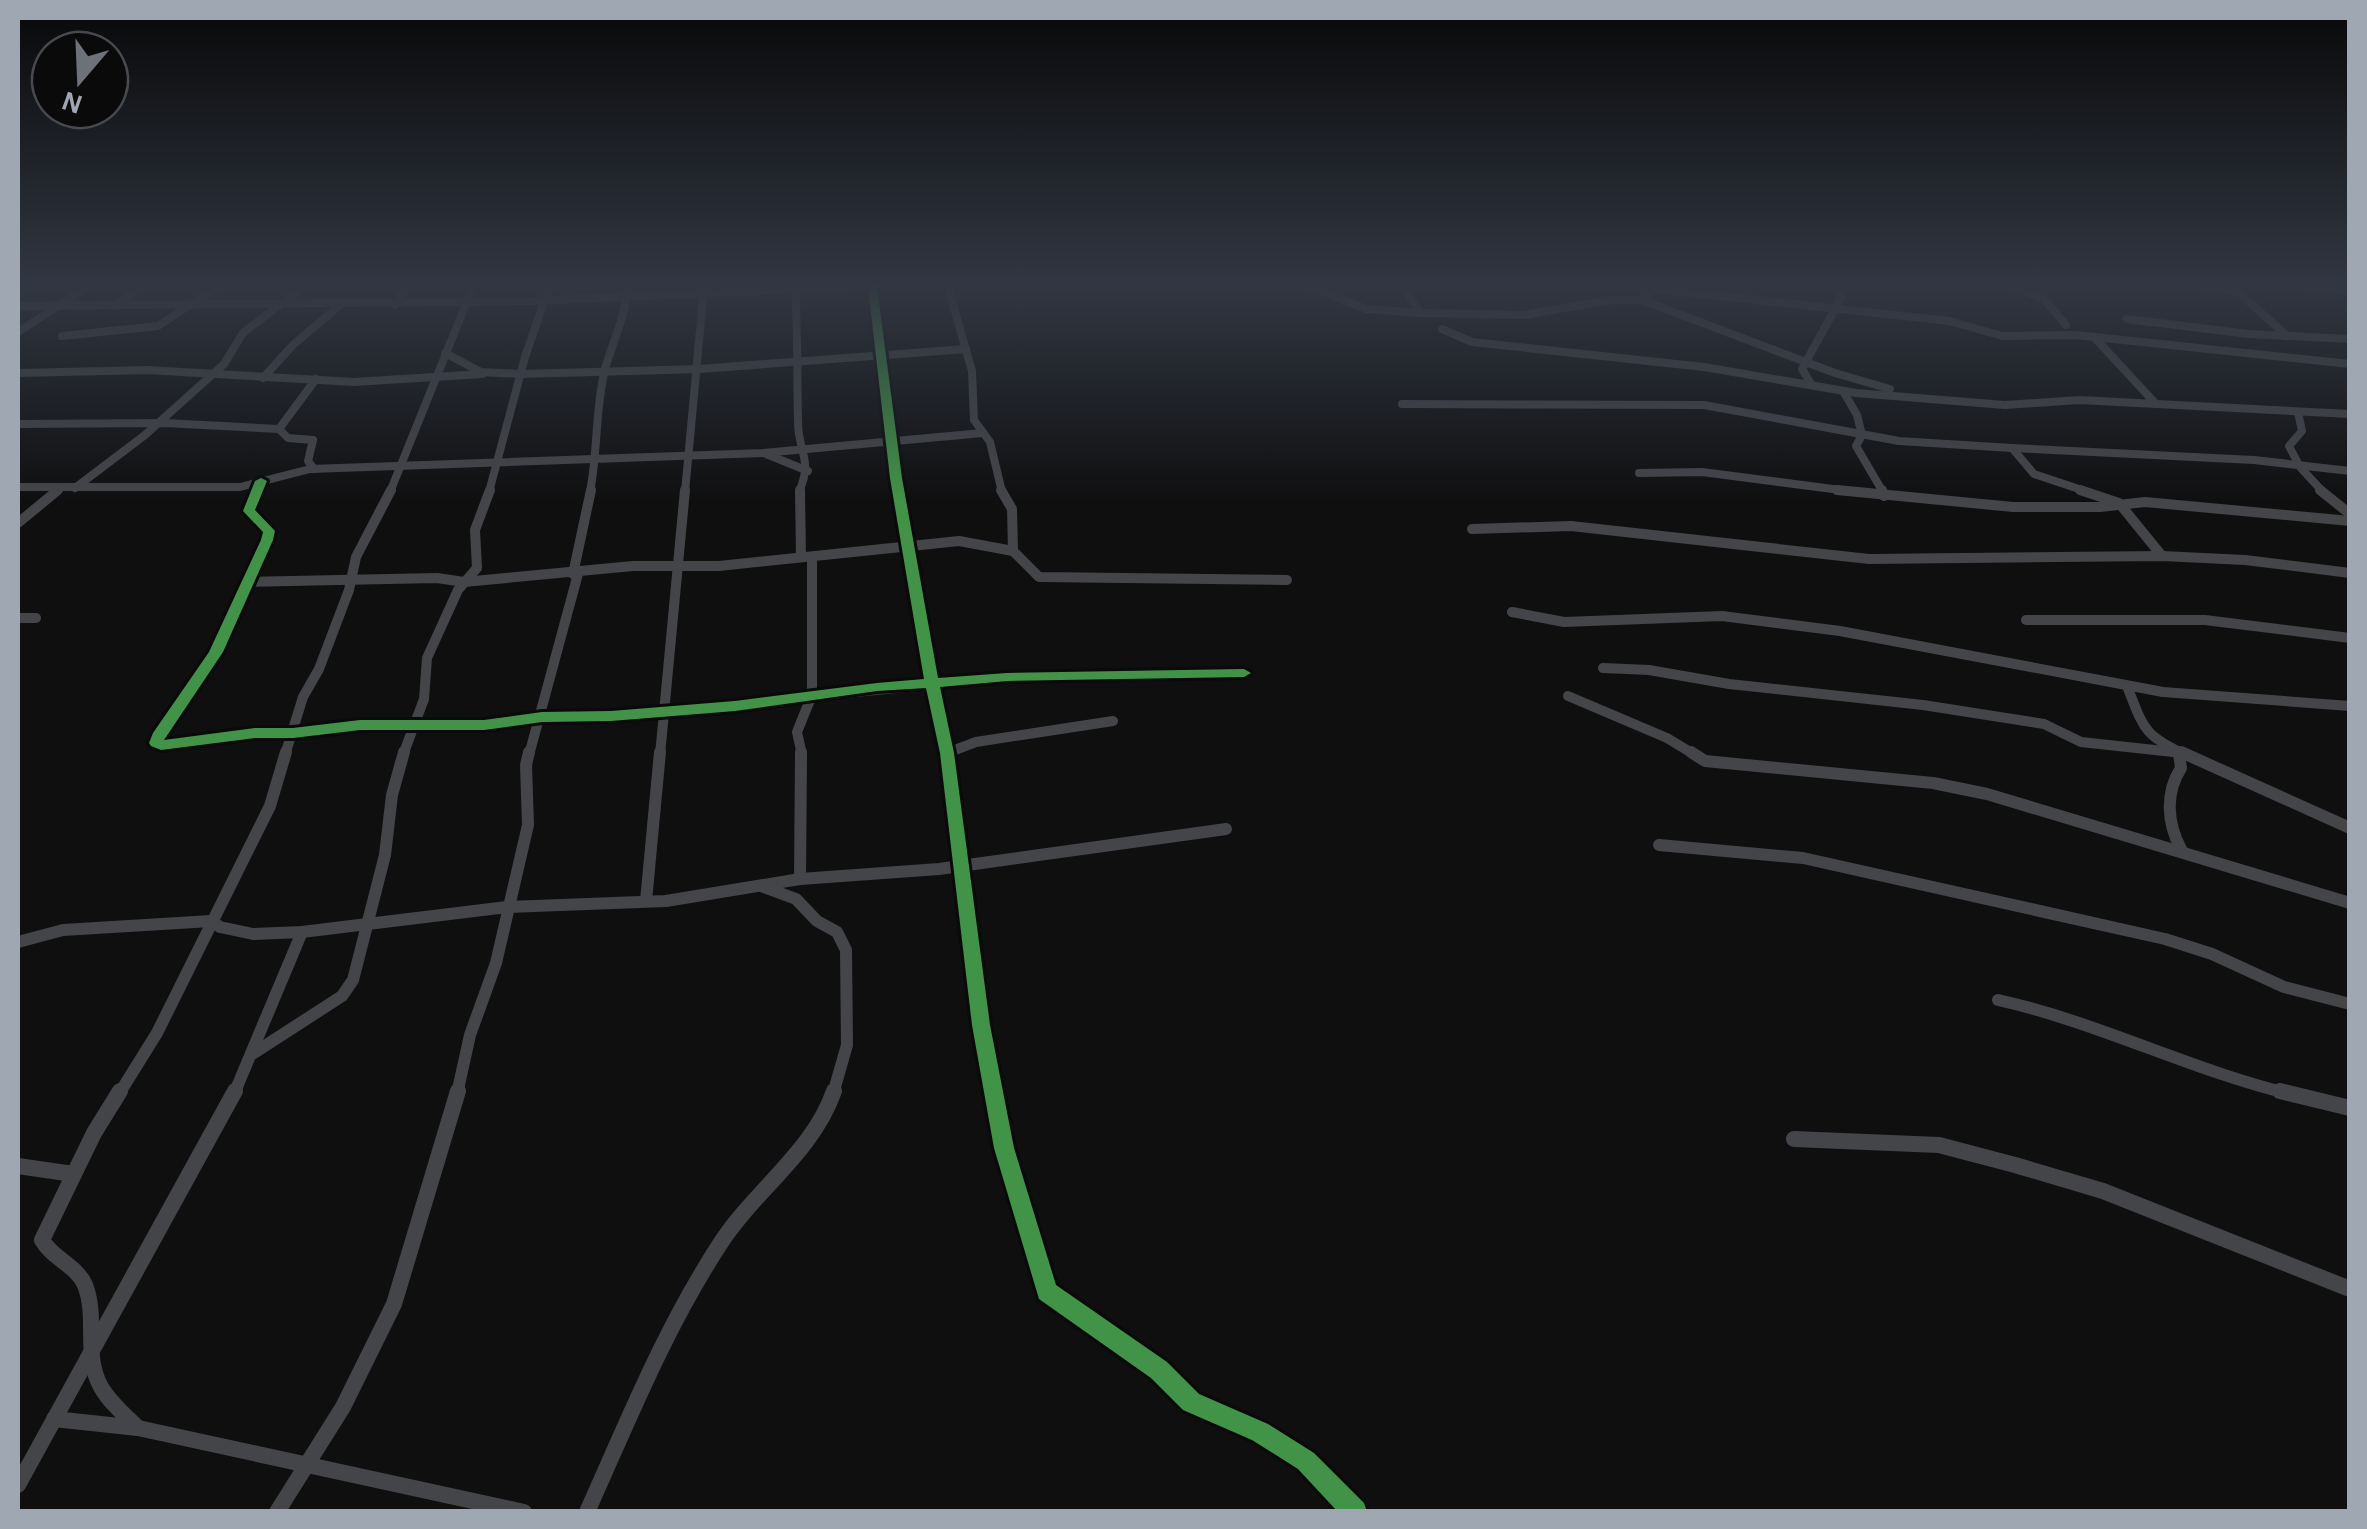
<svg xmlns="http://www.w3.org/2000/svg" width="2367" height="1529" font-family="'Alegreya Sans',sans-serif">
  <rect width="100%" height="100%" fill="#0f0f10"/>
  <g fill="none" stroke-linecap="round" stroke-linejoin="round">
    <g stroke="#444549" stroke-width="8">
      <path d="M795,287C798,333 797,377 798,423C799,455 813,459 799,492"/>
      <polyline points="872,287 898,492"/>
      <polyline points="948,287 972,371 974,420 990,442 1002,492"/>
      <polyline points="1311,287 1366,309 1421,313 1524,315 1610,300 1642,300 1835,373 1890,389"/>
      <polyline points="1402,287 1421,313"/>
      <polyline points="2011,287 2044,299 2066,325"/>
      <polyline points="2207,287 2237,291"/>
      <polyline points="2233,287 2287,336"/>
      <polyline points="2312,287 2350,290"/>
      <polyline points="467,302 473,287"/>
      <polyline points="1649,302 1644,290 1665,290 1949,321 2003,336 2076,335 2350,364"/>
      <polyline points="395,305 407,287"/>
      <polyline points="18,306 532,301 841,287"/>
      <polyline points="115,306 141,287"/>
      <polyline points="2127,319 2249,334 2350,339"/>
      <polyline points="1442,329 1472,342 1704,367 1856,393 2005,405 2079,400 2350,414"/>
      <polyline points="18,332 87,287"/>
      <polyline points="62,336 158,326 217,287"/>
      <polyline points="2094,337 2156,404"/>
      <polyline points="445,353 481,372 521,374 699,369 966,349"/>
      <polyline points="18,373 147,370 354,382 482,374"/>
      <polyline points="263,378 293,345 340,305"/>
      <polyline points="1810,382 1802,369 1841,298 1835,287"/>
      <polyline points="1843,391 1857,415 1862,435 1856,446 1883,492"/>
      <polyline points="1402,404 1704,405 1899,441 2012,448 2034,474 2088,492"/>
      <polyline points="2298,412 2302,431 2289,446 2300,467 2323,492"/>
      <polyline points="18,424 165,423 279,429"/>
      <polyline points="2012,448 2254,460 2350,471"/>
      <polyline points="766,454 808,471"/>
      <polyline points="314,469 308,461 313,440 288,438 279,429 316,379"/>
      <polyline points="1639,473 1702,472 1856,492"/>
      <polyline points="18,487 240,487 310,469 763,453 983,433"/>
      <polyline points="75,488 145,435 224,364 243,333 303,287"/>
      <polyline points="55,492 60,488"/>
      <polyline points="256,492 261,481"/>
      <polyline points="390,492 466,304"/>
      <polyline points="489,492 525,357 549,287"/>
      <path d="M590,492C598,452 595,408 605,369C613,340 626,317 627,287"/>
      <polyline points="685,492 704,287"/>
    </g>
    <g stroke="#444549" stroke-width="10">
      <polyline points="257,490 249,511 269,531 267,540 216,652 158,736 156,743 161,745 360,725 484,725 542,717 611,716 1007,677 1244,673"/>
      <polyline points="800,490 801,556"/>
      <polyline points="898,490 947,755"/>
      <polyline points="1001,490 1012,509 1013,551"/>
      <polyline points="1837,490 2013,507 2100,507 2145,502 2350,521"/>
      <polyline points="1882,490 1884,496"/>
      <polyline points="2080,490 2119,503 2162,556"/>
      <polyline points="2320,490 2350,514"/>
      <polyline points="18,523 58,490"/>
      <polyline points="1472,529 1571,526 1869,559 2162,556 2245,560 2350,573"/>
      <polyline points="573,574 591,490"/>
      <polyline points="246,582 437,578 464,582 633,566 719,566 959,541 1013,551 1039,577 1287,580"/>
      <polyline points="1512,612 1564,622 1722,616 1840,631 2163,692 2350,706"/>
      <polyline points="18,618 36,618"/>
      <polyline points="2026,620 2205,620 2350,638"/>
      <polyline points="1603,668 1649,670 1729,684 1923,705 2044,724 2081,742 2173,752"/>
      <path d="M2127,686C2144,729 2143,735 2186,755"/>
      <polyline points="1568,696 1667,738 1695,755"/>
      <polyline points="947,753 976,742 1113,721"/>
      <polyline points="285,755 303,697 319,669 349,590 356,557 391,490"/>
      <polyline points="403,755 424,699 427,658 458,590 477,568 475,530 490,490"/>
      <polyline points="529,755 578,574"/>
      <polyline points="660,755 685,490"/>
      <polyline points="802,755 797,732 812,695 812,557"/>
    </g>
    <g stroke="#444549" stroke-width="12">
      <polyline points="947,752 981,1025 994,1094"/>
      <polyline points="1691,752 1705,761 1933,783 1987,794 2350,903"/>
      <polyline points="2181,752 2350,828"/>
      <path d="M2179,754L2181,768C2165,793 2167,823 2181,849"/>
      <polyline points="1659,845 1803,858 2165,939 2212,954 2284,987 2350,1004"/>
      <polyline points="800,879 801,752"/>
      <polyline points="761,886 796,899 817,921 837,932 846,950 847,1045 833,1094"/>
      <polyline points="646,901 660,752"/>
      <polyline points="18,942 63,930 211,921 220,927 253,934 302,932 507,907 666,901 800,879 939,869 1226,829"/>
      <path d="M1998,1000C2098,1022 2190,1070 2290,1094"/>
      <polyline points="254,1053 342,996 353,980 385,855 392,795 404,752"/>
      <polyline points="119,1094 157,1033 270,806 286,752"/>
      <polyline points="234,1094 302,932"/>
      <polyline points="457,1094 470,1035 496,963 528,825 526,765 529,752"/>
    </g>
    <g stroke="#444549" stroke-width="16">
      <path d="M120,1091L94,1133L42,1240C53,1259 76,1265 85,1285C98,1318 83,1356 101,1387C110,1403 125,1415 138,1428"/>
      <polyline points="993,1091 1004,1148 1047,1292 1159,1370 1191,1402 1260,1432 1306,1461 1355,1512"/>
      <polyline points="2280,1091 2350,1108"/>
      <polyline points="1794,1139 1939,1145 2015,1165 2103,1191 2350,1289"/>
      <polyline points="18,1166 73,1174"/>
      <polyline points="54,1419 138,1428 524,1512"/>
      <polyline points="18,1485 235,1091"/>
      <polyline points="277,1512 343,1407 394,1304 458,1091"/>
      <path d="M587,1512C628,1421 665,1328 720,1244C754,1191 813,1152 834,1091"/>
    </g>
    <defs>
      <polygon id="cycleway" points="868,287 877,287 902,478 938,678 1007,673 1244,669 1251,673 1244,677 1007,681 940,687 954,753 990,1025 1014,1148 1056,1285 1167,1362 1199,1394 1268,1424 1314,1453 1364,1503 1367,1512 1338,1512 1298,1469 1252,1440 1183,1410 1151,1378 1039,1299 994,1148 972,1025 940,753 926,688 877,691 735,711 611,721 542,722 484,730 360,730 293,738 255,738 161,750 151,746 149,743 153,733 209,652 261,540 263,532 243,511 255,481 261,478 267,481 255,510 275,531 273,540 223,652 164,740 255,728 293,728 360,720 484,720 542,712 611,711 735,701 877,683 924,679 890,478"/>
    </defs>
    <use href="#cycleway" stroke="#0a0a0b" stroke-width="6"/>
    <use href="#cycleway" fill="#419447" fill-rule="evenodd"/>
  </g>
  <linearGradient id="sky" x2="0" y2="1"><stop stop-color="#080809"/><stop offset="0.57" stop-color="#313742"/><stop offset="1" stop-color="#313742" stop-opacity="0"/></linearGradient>
  <rect width="2367" height="502" fill="url(#sky)"/>
  <rect width="2367" height="1529" fill="none" stroke="#9fa7b2" stroke-width="40"/>
  <g transform="translate(80 80) rotate(199)"><circle r="48" fill="#0a0a0b" stroke="#46494e" stroke-width="2.5"/>
  <path d="M0-8L18 38L0 25L-18 38Z" fill="#6d7279"/>
  <text y="-15" font-size="28" font-weight="bold" text-anchor="middle" fill="#9fa7b2">N</text>
  </g>
</svg>
